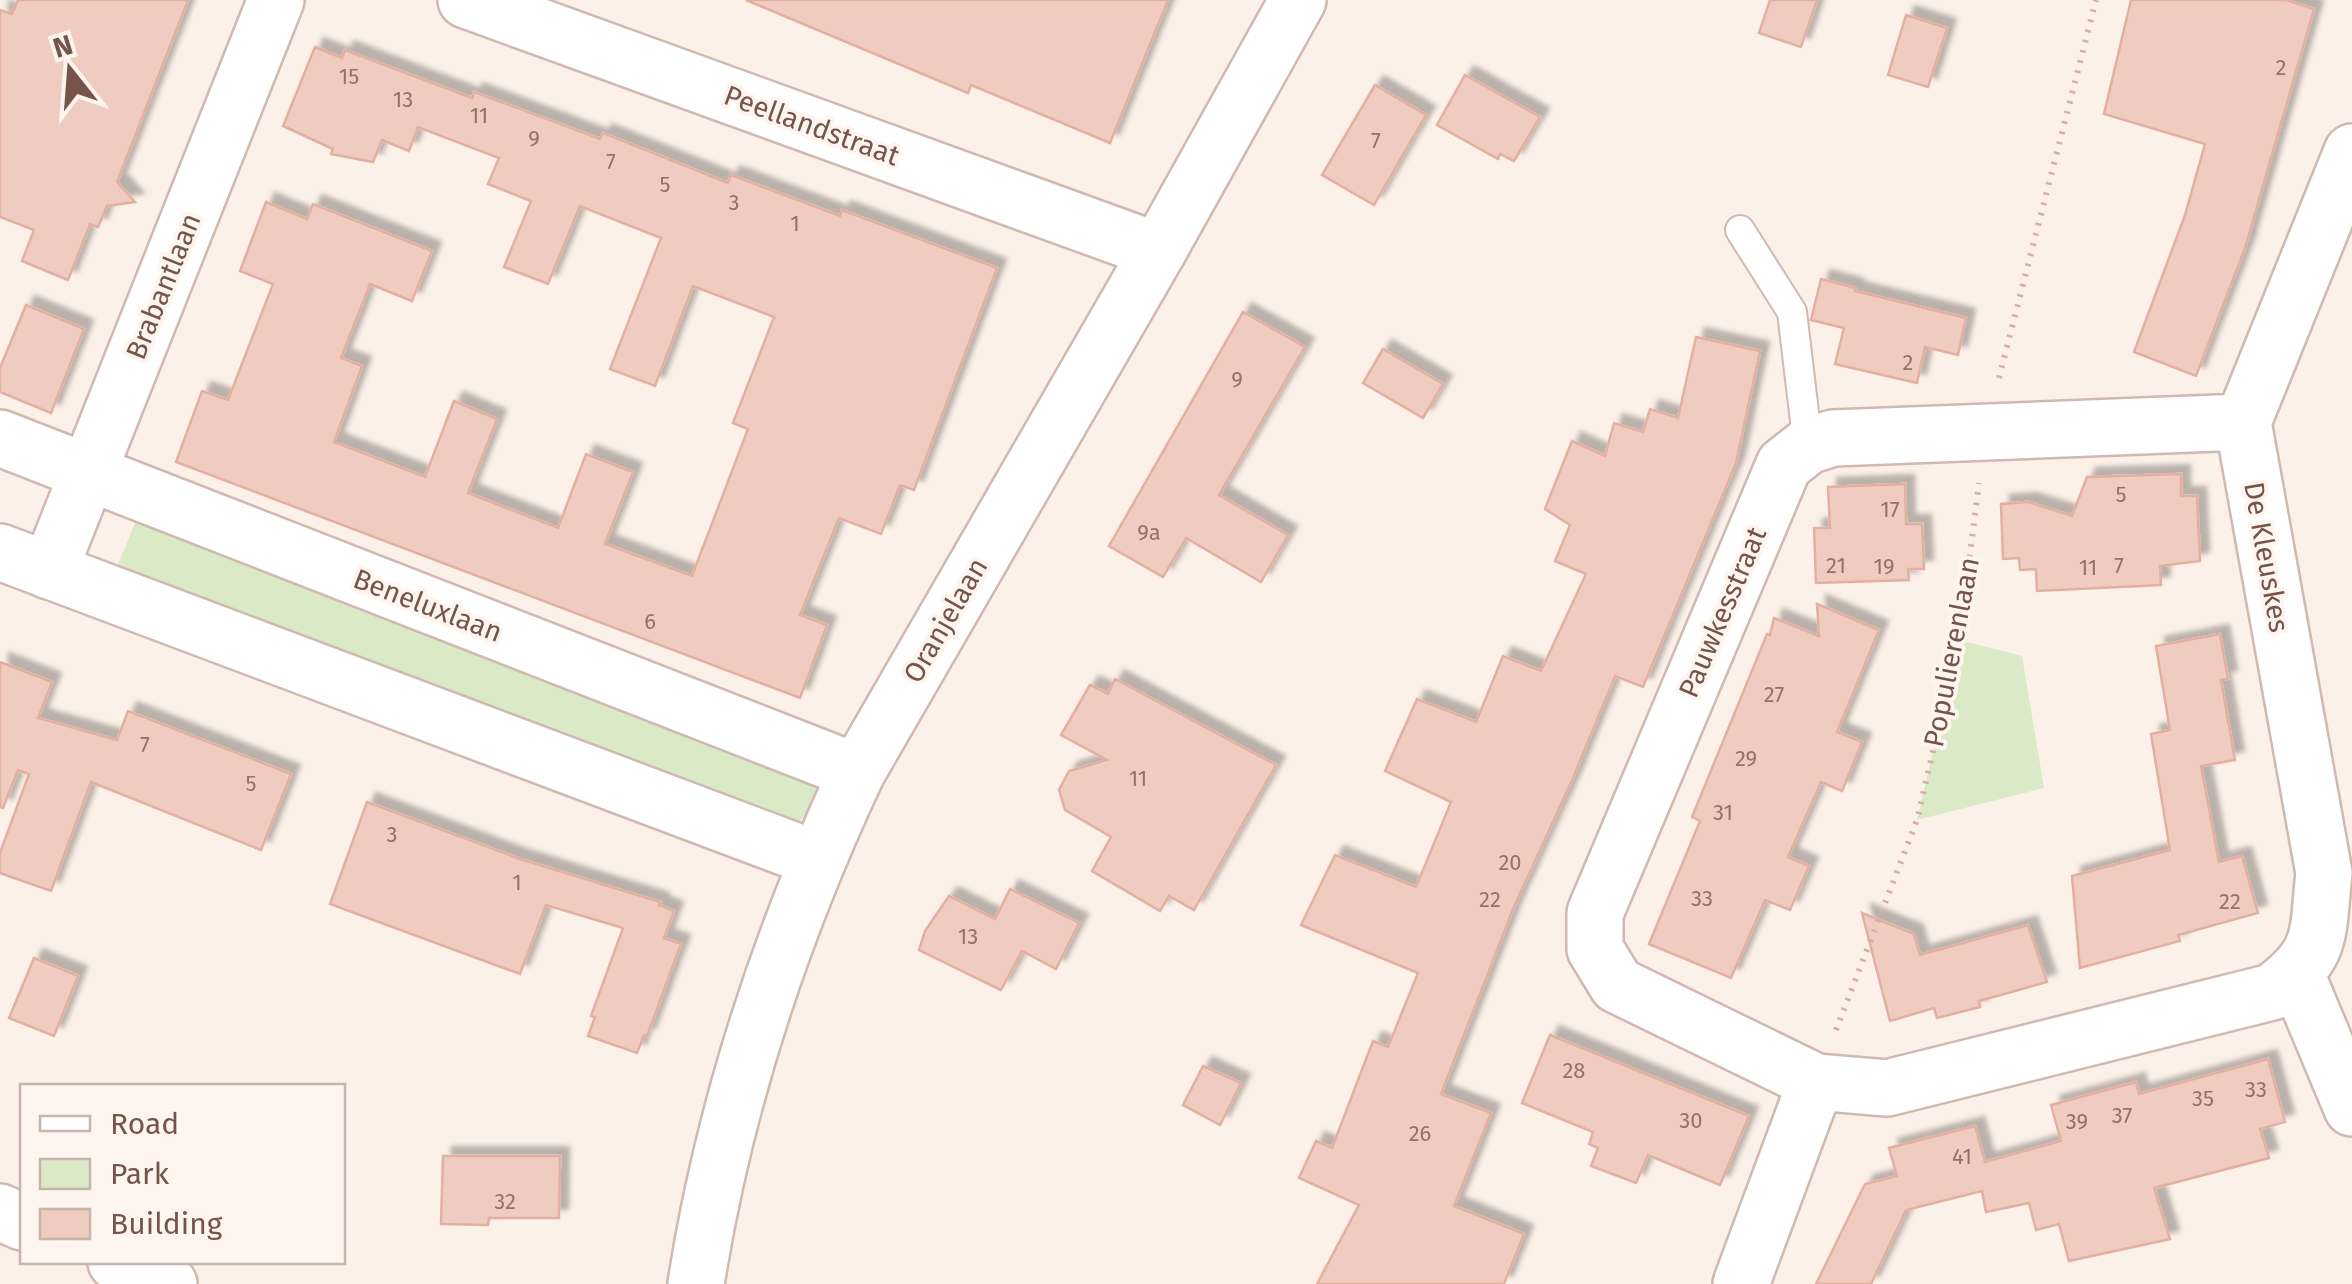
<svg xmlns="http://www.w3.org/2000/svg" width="2352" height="1284" font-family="'Fira Sans',sans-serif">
  <defs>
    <filter id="shadow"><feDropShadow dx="9" dy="-9" stdDeviation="2.5" flood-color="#0004"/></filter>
  </defs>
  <rect width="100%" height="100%" fill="#fcf1e8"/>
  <g fill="#dae9c6">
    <polygon points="139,513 834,779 815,811 794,824 114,575"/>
    <polygon points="1959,640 2022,656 2044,788 1917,820"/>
  </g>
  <g fill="#f0ccc0" stroke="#e3afa1" stroke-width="2.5" filter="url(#shadow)">
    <polygon points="18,0 188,0 117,182 135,202 107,206 98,227 90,224 68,280 22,261 34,230 0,217 0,10 12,14"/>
    <polygon points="746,0 1168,0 1110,143 971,85 968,93"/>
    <polygon points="1770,0 1817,0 1801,47 1759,33"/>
    <polygon points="2131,0 2286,0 2314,9 2245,248 2196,376 2134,352 2185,215 2205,144 2104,114"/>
    <polygon points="1906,15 1947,28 1928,87 1888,75"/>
    <polygon points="315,47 342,58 345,50 472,98 474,92 600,139 603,133 728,183 731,175 840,216 842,210 997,268 914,490 900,485 881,534 839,518 800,615 827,625 800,698 176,462 202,391 228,400 273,284 240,271 266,202 307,219 313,204 432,251 412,301 370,284 341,358 362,366 334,442 425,477 454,401 497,419 468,493 558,528 586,454 633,472 605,544 692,576 748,429 733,423 774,317 693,286 655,386 610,369 661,238 580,206 548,284 504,267 531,201 488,184 499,158 418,127 409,151 382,140 373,162 331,154 333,149 283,126"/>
    <polygon points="1465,75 1540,117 1514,161 1500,154 1498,159 1437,125"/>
    <polygon points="1375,85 1426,115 1374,205 1322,175"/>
    <polygon points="1821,279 1855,288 1855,291 1966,318 1958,355 1925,347 1917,383 1835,364 1844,328 1811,320"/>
    <polygon points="26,305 84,329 51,413 0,392 0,368"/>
    <polygon points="1243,312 1305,347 1219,495 1288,535 1261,582 1186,538 1163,577 1109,546"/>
    <polygon points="1696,337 1760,351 1736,463 1643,687 1615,676 1573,778 1513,909 1441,1094 1491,1113 1454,1206 1524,1234 1504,1284 1317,1284 1359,1205 1299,1178 1316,1141 1332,1148 1373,1041 1388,1047 1418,973 1301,925 1335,855 1416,887 1451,802 1385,771 1417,699 1476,722 1503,656 1541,671 1586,574 1555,561 1570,525 1545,509 1572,441 1605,456 1614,423 1643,432 1650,409 1678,418"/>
    <polygon points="1383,349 1443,384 1423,418 1363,383"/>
    <polygon points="2181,474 2181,496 2197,496 2200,561 2160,566 2161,585 2037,591 2036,569 2020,570 2019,558 2003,559 2001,504 2028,502 2072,516 2087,477"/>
    <polygon points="1905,484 1906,524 1922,524 1924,569 1908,569 1909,580 1816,583 1814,528 1830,528 1828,487"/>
    <polygon points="1817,604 1879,630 1837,732 1862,742 1842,791 1821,782 1788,857 1809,866 1790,910 1765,900 1731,978 1649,944 1700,821 1692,817 1767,634 1770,635 1774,618 1819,636"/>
    <polygon points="2220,634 2228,679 2221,680 2235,760 2201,766 2219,862 2242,856 2258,913 2178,935 2180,941 2080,968 2072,876 2170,850 2151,734 2170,730 2156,646"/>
    <polygon points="0,662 52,682 38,718 117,740 128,711 291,774 261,850 91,782 51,891 0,873 0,853 29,774 18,770 3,808 0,807"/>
    <polygon points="1115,679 1276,765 1194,910 1169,896 1160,911 1092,871 1111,837 1065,810 1059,790 1069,771 1107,760 1061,735 1090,685 1108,694"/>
    <polygon points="367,802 520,859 660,902 659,905 674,911 664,938 681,944 647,1036 644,1035 637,1053 588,1036 595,1017 591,1016 623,928 546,905 520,974 330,904"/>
    <polygon points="1010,889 1079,923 1056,969 1022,951 1001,990 919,950 925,931 949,896 995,919"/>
    <polygon points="1862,913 1914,934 1920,955 2028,925 2047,982 1979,1001 1980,1007 1937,1018 1934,1008 1890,1021"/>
    <polygon points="34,958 78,976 54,1036 9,1018"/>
    <polygon points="1550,1035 1749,1116 1720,1185 1648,1155 1636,1183 1591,1166 1598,1148 1589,1144 1593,1132 1522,1103"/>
    <polygon points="2268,1059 2285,1122 2260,1129 2269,1158 2154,1188 2170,1239 2069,1261 2059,1224 2036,1230 2029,1203 1986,1212 1982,1191 1906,1210 1871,1284 1816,1284 1865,1184 1897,1176 1889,1148 1975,1126 1985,1162 2061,1141 2051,1105 2136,1082 2139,1094"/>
    <polygon points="1203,1066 1241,1083 1220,1125 1183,1105"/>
    <polygon points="443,1156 560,1156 559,1218 489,1218 488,1225 441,1224"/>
  </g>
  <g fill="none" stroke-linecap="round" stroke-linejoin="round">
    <defs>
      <polyline id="lane" points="1740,230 1792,312 1808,446"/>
      <g id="street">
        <polyline points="466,0 1158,251"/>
        <path d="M2243,422L1833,438L1808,446L1784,465L1595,913V949L1617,985L1816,1082L1887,1088L2272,992C2325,953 2317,934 2324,873L2243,422L2352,152"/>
        <polyline points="0,438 857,772"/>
        <polyline points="0,552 816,859"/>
        <polyline points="49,571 276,0"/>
        <polyline points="2296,974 2352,1108"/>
        <polyline points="0,1212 22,1222"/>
        <polyline points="116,1262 169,1284"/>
        <path d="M696,1284C724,1106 781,934 857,772L1158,251L1298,0"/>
        <polyline points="1741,1284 1816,1082"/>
      </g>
    </defs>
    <use href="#lane" stroke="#d0b9b0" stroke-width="32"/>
    <use href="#street" stroke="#d0b9b0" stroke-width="60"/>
    <g stroke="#d6afa3" stroke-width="6" stroke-dasharray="2.5 8" stroke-linecap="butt">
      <polyline points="1999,378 2096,0"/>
      <polyline points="1836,1030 1917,820 1959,640 1979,483"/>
    </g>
    <use href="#lane" stroke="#fff" stroke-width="28"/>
    <use href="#street" stroke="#fff" stroke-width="55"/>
  </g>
  <g text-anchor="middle" stroke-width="8" stroke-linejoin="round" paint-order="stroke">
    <g font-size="22" fill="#947269">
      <text x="2281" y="75">2</text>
      <text x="349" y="84">15</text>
      <text x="403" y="107">13</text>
      <text x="479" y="123">11</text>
      <text x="534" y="146">9</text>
      <text x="1376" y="148">7</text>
      <text x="611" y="169">7</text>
      <text x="665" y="192">5</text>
      <text x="734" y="210">3</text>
      <text x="795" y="231">1</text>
      <text x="1908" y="370">2</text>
      <text x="1237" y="387">9</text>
      <text x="2121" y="502">5</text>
      <text x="1890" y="517">17</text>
      <text x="1149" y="540">9a</text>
      <text x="1836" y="573">21</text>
      <text x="2119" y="573">7</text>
      <text x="1884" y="574">19</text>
      <text x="2088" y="575">11</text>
      <text x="650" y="629">6</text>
      <text x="1774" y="702">27</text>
      <text x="145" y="752">7</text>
      <text x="1746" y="766">29</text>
      <text x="1138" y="786">11</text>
      <text x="251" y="791">5</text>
      <text x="1723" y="820">31</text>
      <text x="392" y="842">3</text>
      <text x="1510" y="870">20</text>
      <text x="517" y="890">1</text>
      <text x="1702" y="906">33</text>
      <text x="1490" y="907">22</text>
      <text x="2230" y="909">22</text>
      <text x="968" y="944">13</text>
      <text x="1574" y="1078">28</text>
      <text x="2256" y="1097">33</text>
      <text x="2203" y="1106">35</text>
      <text x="2122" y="1123">37</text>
      <text x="1691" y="1128">30</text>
      <text x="2077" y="1129">39</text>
      <text x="1420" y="1141">26</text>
      <text x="1962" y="1164">41</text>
      <text x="505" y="1209">32</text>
    </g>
    <g font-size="28" fill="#75544c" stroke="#fef5ee">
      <text transform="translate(812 125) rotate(20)" y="10">Peellandstraat</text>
      <text transform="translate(163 286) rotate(-68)" y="10">Brabantlaan</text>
      <text transform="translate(2267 557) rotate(80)" y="10">De Kleuskes</text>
      <text transform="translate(428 605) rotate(21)" y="10">Beneluxlaan</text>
      <text transform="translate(1722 612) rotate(-67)" y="10">Pauwkesstraat</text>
      <text transform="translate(945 620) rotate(-60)" y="10">Oranjelaan</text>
      <text transform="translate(1951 652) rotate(-79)" y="10">Populierenlaan</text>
    </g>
  </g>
  <rect x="20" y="1084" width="325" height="180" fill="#fef5ee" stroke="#c7b5ad" stroke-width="2.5"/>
  <rect x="40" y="1116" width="50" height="15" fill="#ffffff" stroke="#c7b5ad" stroke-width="2.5"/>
  <text x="110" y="1134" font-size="30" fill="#75544c">Road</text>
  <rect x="40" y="1159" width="50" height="30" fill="#dae9c6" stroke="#c7b5ad" stroke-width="2.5"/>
  <text x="110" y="1184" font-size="30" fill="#75544c">Park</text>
  <rect x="40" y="1209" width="50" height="30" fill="#f0ccc0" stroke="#c7b5ad" stroke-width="2.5"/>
  <text x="110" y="1234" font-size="30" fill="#75544c">Building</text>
  <g transform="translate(70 70) rotate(343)" stroke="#fef5ee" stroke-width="8" paint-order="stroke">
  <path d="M0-8L18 38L0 25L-18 38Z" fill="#75544c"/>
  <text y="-15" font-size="28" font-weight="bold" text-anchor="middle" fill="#75544c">N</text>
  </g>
</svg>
